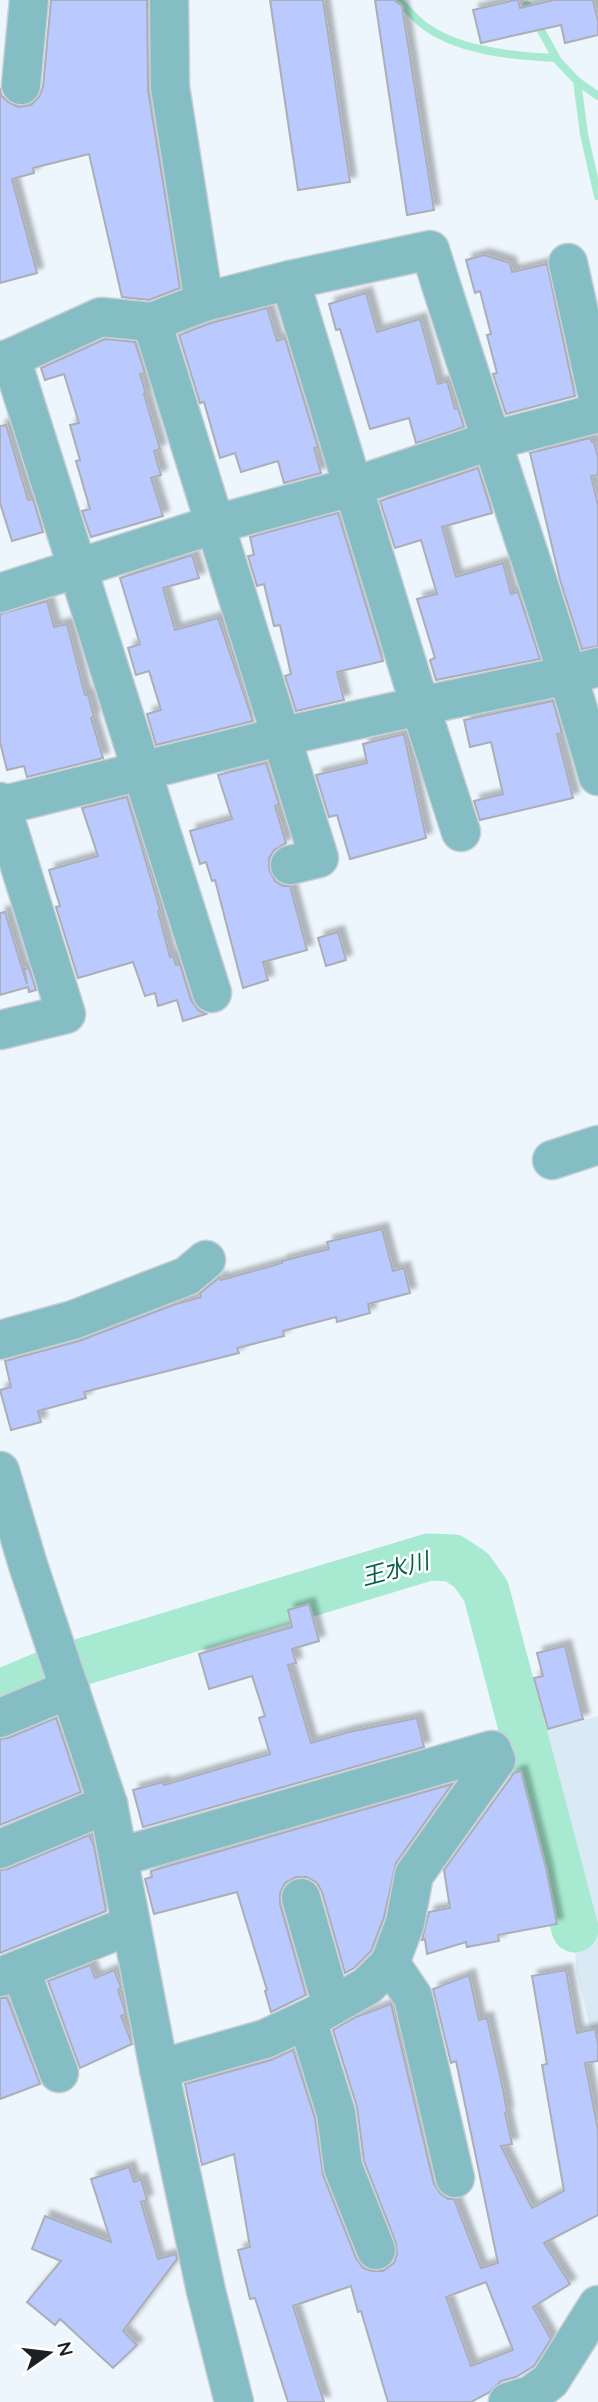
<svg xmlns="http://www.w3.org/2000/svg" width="598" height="2402" font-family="Quicksand,'Noto Sans JP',sans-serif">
  <defs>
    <filter id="shadow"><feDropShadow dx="6" dy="-6" stdDeviation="2" flood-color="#0004"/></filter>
  </defs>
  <rect width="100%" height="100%" fill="#edf6fc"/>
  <polygon fill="#d9eaf5" points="598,1716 598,2061 576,1970 575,1949 589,1929 539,1733"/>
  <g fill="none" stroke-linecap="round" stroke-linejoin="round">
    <g stroke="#a7ead1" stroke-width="8">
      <path d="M398,0C406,8 413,16 421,23C455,51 514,56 556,58"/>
      <polyline points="527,5 558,61 577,81 584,134 598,196"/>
      <polyline points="577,81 598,96"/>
    </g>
    <polyline stroke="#a7ead1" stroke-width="47" points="0,1693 55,1670 429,1557 453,1558 471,1570 486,1591 575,1929"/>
  </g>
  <g fill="#bac9fe" stroke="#abaeb7" stroke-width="2" fill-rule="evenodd" filter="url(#shadow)">
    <polygon points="51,0 147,0 148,90 180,288 149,300 122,297 89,154 33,168 34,173 12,179 37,273 0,283 0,88 1,95 8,102 18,107 31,105 39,97 43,87"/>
    <polygon points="270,0 323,0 350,182 298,190"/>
    <polygon points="375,0 394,0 402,6 434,210 407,215"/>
    <polygon points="515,0 518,0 520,8 554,0 593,0 598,21 598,35 565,43 561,25 481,43 473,10"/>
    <polygon points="484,255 510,263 512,272 547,264 575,396 506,414 493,374 497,373 487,335 491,334 480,291 475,293 466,260"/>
    <polygon points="366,293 377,332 420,319 438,384 447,381 455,409 458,408 464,427 416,443 409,418 370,429 340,329 336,330 329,304"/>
    <polygon points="267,308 277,341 285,338 318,447 314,448 321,473 284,483 278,461 241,472 235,453 220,458 204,402 200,403 179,335 211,323"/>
    <polygon points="105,339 135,342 145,373 140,374 146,394 144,394 160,449 154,451 161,475 151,478 163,516 91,537 82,511 90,509 76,461 80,460 70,425 79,423 64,374 45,380 41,368"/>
    <polygon points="6,425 28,500 33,499 43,532 12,541 0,503 0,426"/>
    <polygon points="590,438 592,442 594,442 598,457 598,475 591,476 598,505 598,646 582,649 560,580 530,453"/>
    <polygon points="478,468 492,513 442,527 456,577 503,563 511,594 518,592 540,659 436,680 430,660 435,658 417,599 437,594 421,540 395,548 380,501"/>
    <polygon points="338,513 383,661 337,672 344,700 296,711 285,676 291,674 280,625 274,626 264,584 257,586 248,556 254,555 250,537"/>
    <polygon points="192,555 199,578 163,588 175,630 218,618 253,721 156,745 147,714 161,710 149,671 136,675 128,648 140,644 120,578"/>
    <polygon points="47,601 54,627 67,624 85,695 88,695 94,717 91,718 103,758 27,777 24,766 7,770 0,742 0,614"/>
    <polygon points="553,701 562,733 557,734 573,798 480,820 474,801 503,794 491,742 470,747 464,720"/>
    <polygon points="404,734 426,838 350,859 337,815 329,817 316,775 367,763 363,744"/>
    <polygon points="266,763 279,804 275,806 286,843 274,850 269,858 269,869 275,881 283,886 290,886 307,950 263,962 268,980 243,988 215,880 212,881 206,862 200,864 190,831 232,819 218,775"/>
    <polygon points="127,797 160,910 158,911 170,957 173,956 176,965 180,964 191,1000 198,1010 206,1014 183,1021 177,1000 158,1006 155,993 145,996 133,962 78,978 56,907 60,906 49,870 98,856 82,808"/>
    <polygon points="5,912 27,984 24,969 29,968 36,990 29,992 28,987 0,995 0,913"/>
    <polygon points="338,932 346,960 326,966 318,938"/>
    <polygon points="382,1229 393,1271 404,1268 410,1293 368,1304 370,1313 337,1322 336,1317 283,1331 284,1336 237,1348 239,1353 84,1392 86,1398 38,1411 41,1422 11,1430 0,1390 11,1387 5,1361 79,1341 176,1304 201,1297 200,1293 220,1277 221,1280 282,1263 282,1261 329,1249 327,1242"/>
    <polygon points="309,1604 319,1641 292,1649 296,1663 288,1665 311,1743 349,1732 417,1718 424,1747 143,1827 133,1790 163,1782 164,1785 270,1754 259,1718 265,1716 252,1676 209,1689 199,1654 292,1627 288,1610"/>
    <polygon points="565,1646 583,1719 548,1729 534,1678 543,1676 537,1653"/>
    <polygon points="56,1718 81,1792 0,1825 0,1739 8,1738"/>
    <polygon points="521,1771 546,1868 557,1924 498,1935 499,1941 467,1947 466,1942 427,1954 425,1939 422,1940 429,1912 450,1908 444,1870 514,1773"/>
    <polygon points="452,1784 396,1863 384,1917 371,1951 354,1968 345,1973 322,1892 317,1883 307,1877 296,1877 285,1883 280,1893 280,1904 306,1995 271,2012 265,1991 267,1990 237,1892 154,1914 145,1879 152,1877 151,1871"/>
    <polygon points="89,1835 94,1846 106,1911 0,1953 0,1870 8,1869"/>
    <polygon points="90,1965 95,1978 114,1970 121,1987 118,1990 126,2014 121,2016 132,2044 80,2068 48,1981"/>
    <path d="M566,1970L577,2033L595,2029L598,2044V2061L585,2063L598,2130V2215L544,2243L570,2284L533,2307L551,2339L534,2366L516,2377L501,2381L490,2392L471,2402H388L361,2311L358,2312L351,2286L293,2306L324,2402H288L255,2298L250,2299L238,2250L250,2247L234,2154L202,2165L185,2084L271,2060L293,2050L315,2118L323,2175L356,2258L363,2268L372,2271H383L394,2263L397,2254L396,2243L364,2161L357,2107L333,2030L356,2017L391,2004L434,2184L440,2193L448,2199H454L481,2268L498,2263L456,2061L451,2063L433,1989L469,1975L479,2020L487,2018L503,2089L507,2112L505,2113L512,2144L501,2146L532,2208L564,2191L542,2065L547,2064L532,1976ZM486,2282L513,2350L471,2366L446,2297Z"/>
    <polygon points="0,1998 7,1998 40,2084 0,2099"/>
    <polygon points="129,2167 134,2182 141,2179 147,2200 141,2202 158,2259 176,2254 177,2259 123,2331 137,2345 113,2368 60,2319 55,2325 27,2302 61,2261 32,2249 45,2216 111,2242 91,2179"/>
  </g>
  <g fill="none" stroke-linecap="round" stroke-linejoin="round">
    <defs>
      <g id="minor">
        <polyline points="169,0 170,87 204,302"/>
        <polyline points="21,85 29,0"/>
        <polyline points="568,263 598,398"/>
        <path d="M290,280L430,250C485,426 547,600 598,776"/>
        <polyline points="152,322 319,858 290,865"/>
        <polyline points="11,358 212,993"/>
        <polyline points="0,361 11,358 101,317 152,322 204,302 290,280 420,706 279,737 0,806"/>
        <polyline points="0,593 216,524 352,487 490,441 598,413"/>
        <polyline points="0,802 66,1014 0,1030"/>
        <polyline points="461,832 420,706 568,675 598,667"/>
        <polyline points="552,1160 598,1145"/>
        <polyline points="0,1340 73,1320 187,1276 206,1260"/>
        <polyline points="0,1471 28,1565 108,1804 159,2069 206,2291 234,2402"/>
        <polyline points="0,1718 70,1689"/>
        <polyline points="0,1849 108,1804"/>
        <polyline points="119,1857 492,1750 496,1760 414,1875 405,1923 390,1963 367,1986 316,2015 265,2039 159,2069"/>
        <polyline points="301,1898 332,2006"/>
        <polyline points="390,1963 413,1997 455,2178"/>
        <polyline points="20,1969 59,2073"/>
        <polyline points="0,1977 131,1925"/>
        <polyline points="307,2020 336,2113 343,2167 376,2250"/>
        <polyline points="508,2402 531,2395 550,2381 598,2305"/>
      </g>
    </defs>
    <use href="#minor" stroke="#c8cfd5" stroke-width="41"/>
    <use href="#minor" stroke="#84bec4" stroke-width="38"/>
  </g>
  <g text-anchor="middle" stroke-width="5" stroke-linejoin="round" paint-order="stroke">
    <g font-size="23" font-style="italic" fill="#065f4a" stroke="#fff">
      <text transform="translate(395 1569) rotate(-15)" y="8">王水川</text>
    </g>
  </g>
  <g transform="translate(49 2353) rotate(76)" stroke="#ffffff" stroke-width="5" paint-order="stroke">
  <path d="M0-5L12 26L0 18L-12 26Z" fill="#1d2023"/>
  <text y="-10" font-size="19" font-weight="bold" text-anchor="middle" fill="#1d2023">N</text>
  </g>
</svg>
